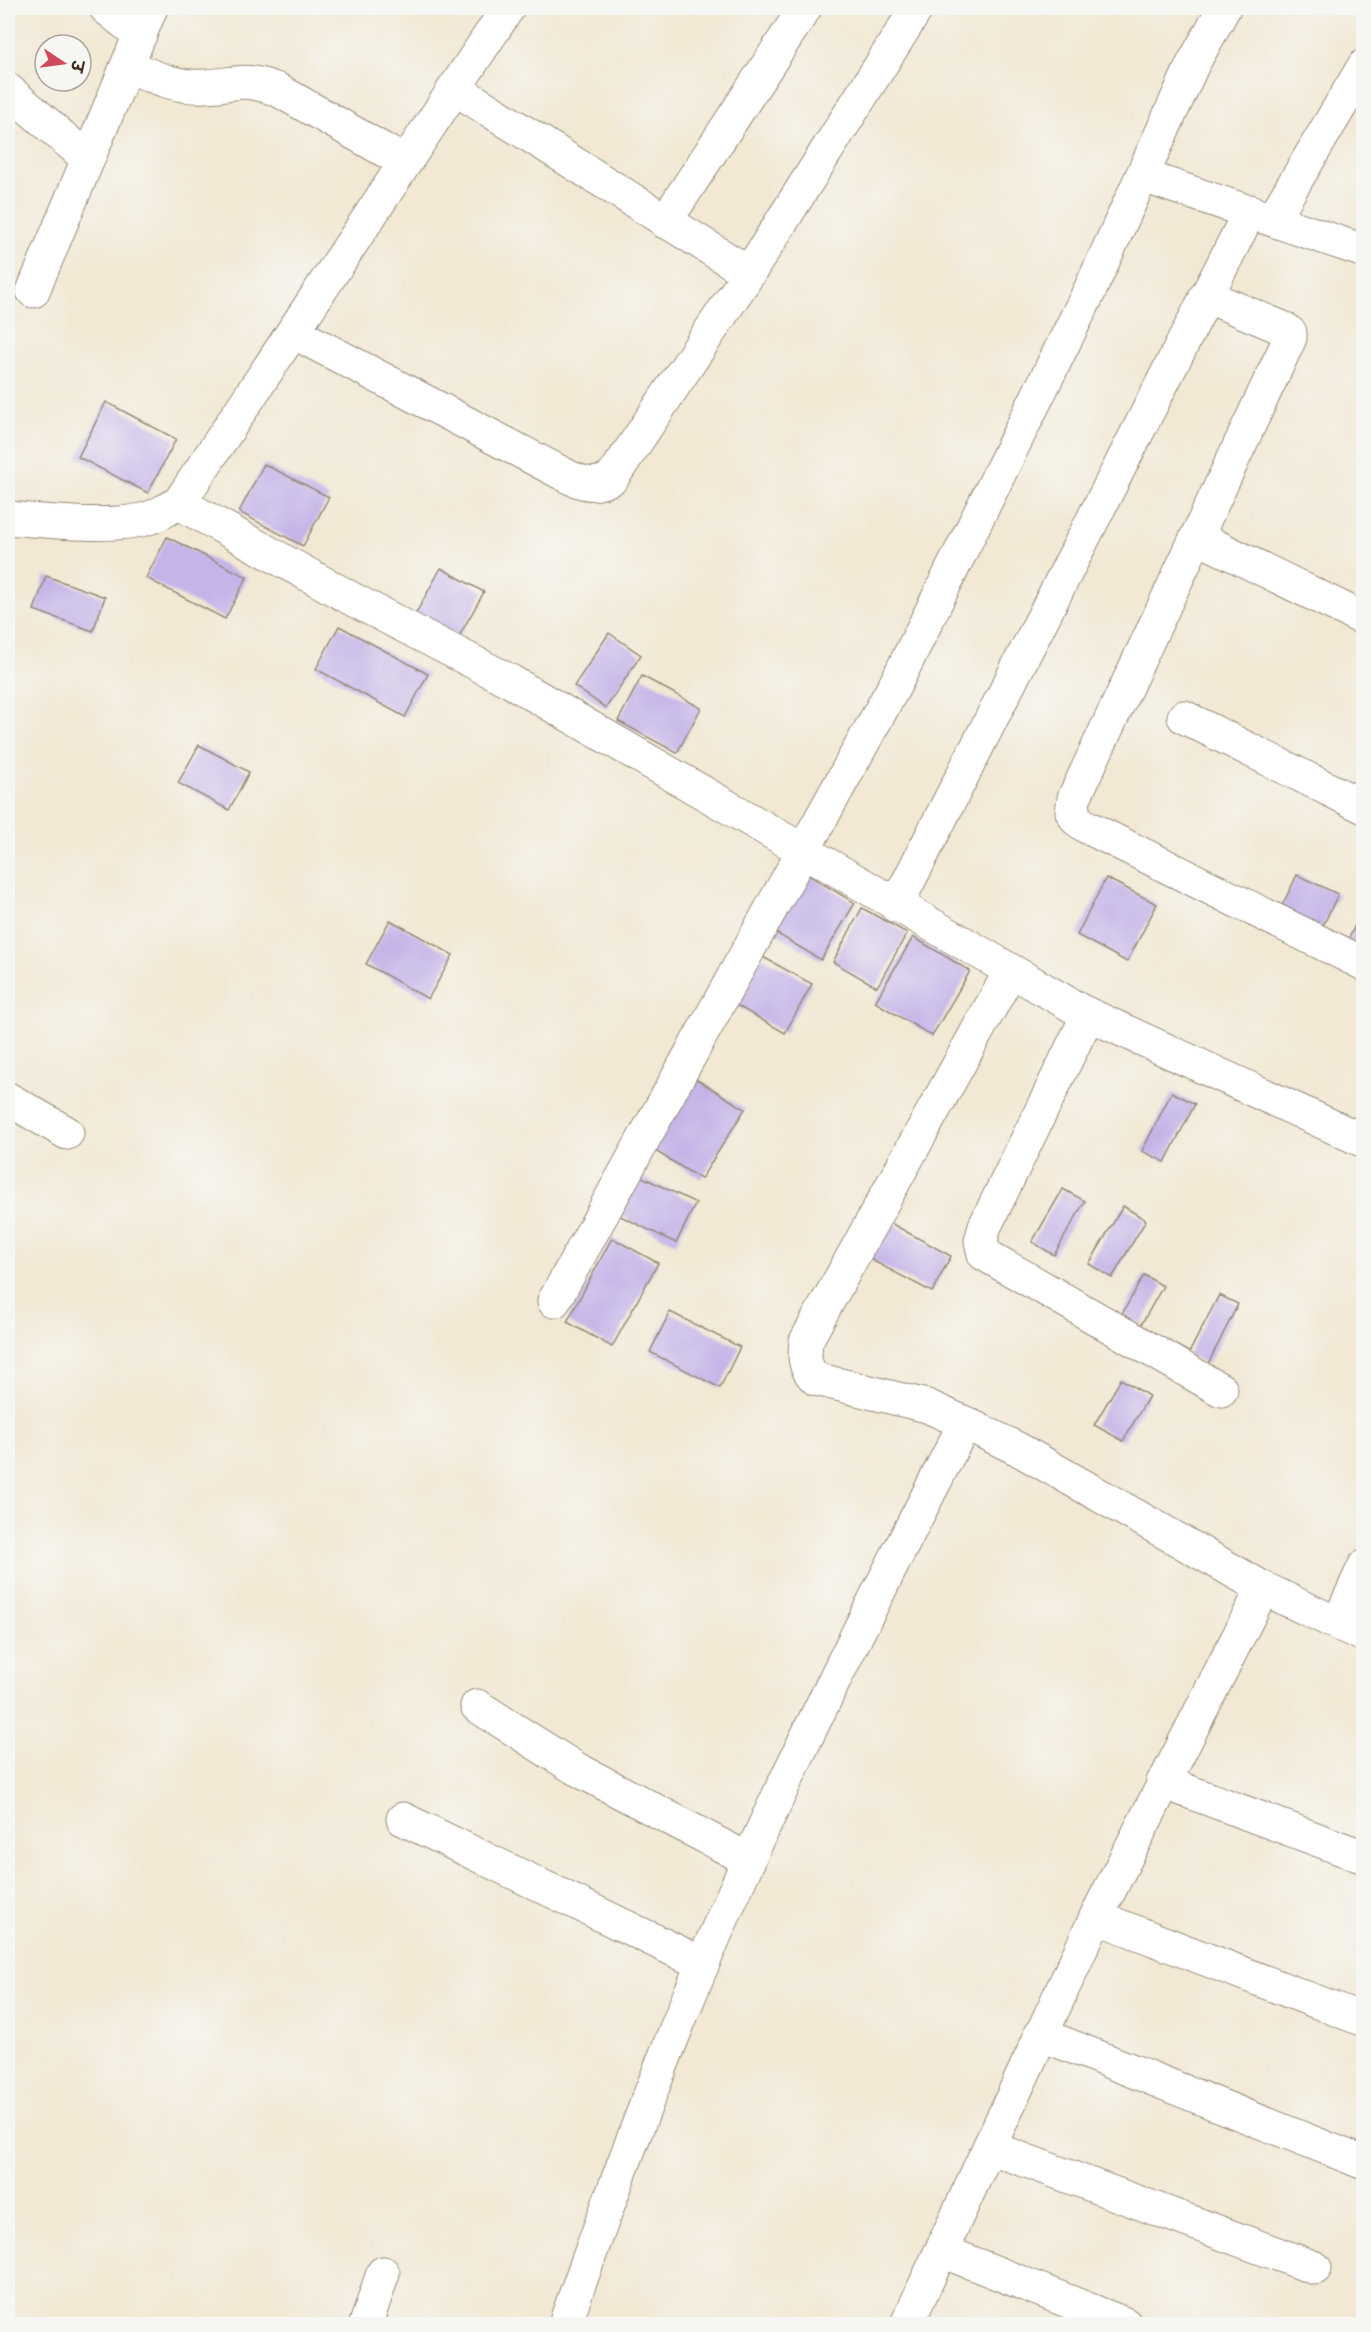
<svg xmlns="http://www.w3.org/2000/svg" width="1371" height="2332" font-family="'Balsamiq Sans','Playpen Sans Deva',sans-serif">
  <rect width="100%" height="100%" fill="#f6f6f2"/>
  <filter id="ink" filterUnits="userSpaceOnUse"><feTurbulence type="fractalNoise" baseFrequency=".0167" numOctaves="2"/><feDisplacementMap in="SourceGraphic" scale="12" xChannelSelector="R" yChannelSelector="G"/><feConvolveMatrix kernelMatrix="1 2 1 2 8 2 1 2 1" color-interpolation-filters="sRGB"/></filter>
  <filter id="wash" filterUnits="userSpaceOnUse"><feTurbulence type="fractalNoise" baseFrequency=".008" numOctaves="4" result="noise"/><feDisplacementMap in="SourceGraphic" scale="24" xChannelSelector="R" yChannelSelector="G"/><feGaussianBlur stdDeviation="1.35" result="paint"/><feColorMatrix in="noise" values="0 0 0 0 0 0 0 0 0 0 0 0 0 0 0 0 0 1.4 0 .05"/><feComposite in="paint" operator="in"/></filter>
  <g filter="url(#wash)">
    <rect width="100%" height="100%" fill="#f2e8d3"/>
    <g id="blocks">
      <g fill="#c4b4e8">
        <polygon points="106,402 176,439 148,493 78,457"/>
        <polygon points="264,464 329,497 303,546 239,512"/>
        <polygon points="167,537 247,577 225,619 146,578"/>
        <polygon points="441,568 484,592 458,638 415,615"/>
        <polygon points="46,576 105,597 93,631 34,610"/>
        <polygon points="339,626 428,674 405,717 316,669"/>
        <polygon points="609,633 641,655 606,708 574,686"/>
        <polygon points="642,676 701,708 677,753 618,721"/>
        <polygon points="199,745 249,772 229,810 178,783"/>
        <polygon points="805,873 855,903 821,960 771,930"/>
        <polygon points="1297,875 1338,894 1321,930 1280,910"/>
        <polygon points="1106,878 1157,904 1127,962 1077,935"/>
        <polygon points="1364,907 1364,947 1348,940"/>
        <polygon points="862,908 907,933 877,987 833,962"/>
        <polygon points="390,920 453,955 428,999 366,964"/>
        <polygon points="913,937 970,971 932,1036 875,1002"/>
        <polygon points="761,956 812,984 785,1033 734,1004"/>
        <polygon points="696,1079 745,1109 701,1179 652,1149"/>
        <polygon points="1172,1092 1195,1104 1165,1162 1142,1151"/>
        <polygon points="636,1174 696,1203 676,1243 618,1215"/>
        <polygon points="1063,1189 1085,1201 1054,1255 1032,1242"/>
        <polygon points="1123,1206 1146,1220 1112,1278 1089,1264"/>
        <polygon points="883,1219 951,1256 932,1292 864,1256"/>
        <polygon points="612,1238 658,1263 612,1347 567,1322"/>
        <polygon points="1144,1275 1163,1286 1141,1325 1122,1314"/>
        <polygon points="1219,1295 1238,1304 1208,1364 1188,1355"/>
        <polygon points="670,1312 740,1347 720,1388 650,1352"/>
        <polygon points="1121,1379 1149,1396 1123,1441 1094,1425"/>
      </g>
    </g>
  </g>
  <g filter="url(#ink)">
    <use href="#blocks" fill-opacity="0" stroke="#968978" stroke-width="1.5"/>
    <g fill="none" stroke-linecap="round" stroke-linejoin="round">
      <defs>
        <g id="street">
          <polyline points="106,8 140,35"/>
          <path d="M127,66C152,76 176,88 204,86C238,85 241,76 278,90L405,162"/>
          <polyline points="8,90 88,159"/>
          <polyline points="1143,176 1364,251"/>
          <polyline points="1273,219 1364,66"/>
          <polyline points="665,222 805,8"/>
          <polyline points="749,273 917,8"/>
          <polyline points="33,291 151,8"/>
          <polyline points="1206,296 1285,329 1290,333 1290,338 1074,798 1072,812 1077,820 1087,827 1364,964"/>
          <path d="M293,332L571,478C588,485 596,486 612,478L749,273L454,88"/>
          <polyline points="179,503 352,599 510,681 1081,1011 1364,1141"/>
          <polyline points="1197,537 1364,619"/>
          <polyline points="1184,717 1364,807"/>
          <polyline points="896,906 1250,211"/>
          <path d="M1010,972L806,1341C804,1358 804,1368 816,1379L927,1406L965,1423L1018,1449L1263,1588"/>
          <polyline points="1088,1015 985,1226 981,1241 984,1254 1221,1390"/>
          <polyline points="8,1099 67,1133"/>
          <polyline points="554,1301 896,683 1089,292 1193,64 1224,8"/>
          <polyline points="1338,1624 1364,1635"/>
          <polyline points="477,1706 575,1768 749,1860"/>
          <polyline points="1163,1782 1364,1857"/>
          <polyline points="403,1819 703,1964"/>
          <polyline points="1096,1917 1364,2020"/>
          <polyline points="1040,2034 1364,2163"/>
          <polyline points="989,2147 1315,2268"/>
          <polyline points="942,2251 1125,2324"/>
          <polyline points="366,2324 383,2273"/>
          <path d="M565,2324C608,2203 653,2082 703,1963C782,1779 873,1601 965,1423"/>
          <polyline points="907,2324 1096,1917 1263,1588 1338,1624 1364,1567"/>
        </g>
        <path id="secondary" d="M8,518C44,521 121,530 154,516C162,513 170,507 179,503L508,8"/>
      </defs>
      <use href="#street" stroke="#968978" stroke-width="35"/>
      <use href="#secondary" stroke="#968978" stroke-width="35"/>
      <use href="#street" stroke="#fff" stroke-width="33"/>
      <use href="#secondary" stroke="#fff" stroke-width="33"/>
    </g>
  </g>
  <rect width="1371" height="2332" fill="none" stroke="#f6f6f2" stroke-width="30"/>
  <g transform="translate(63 63) rotate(103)"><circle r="28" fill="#f6f6f2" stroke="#aba49d" stroke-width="1.5"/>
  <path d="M0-4.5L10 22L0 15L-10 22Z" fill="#d1495b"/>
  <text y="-9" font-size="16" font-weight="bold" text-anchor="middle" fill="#3b2a1e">उ</text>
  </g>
</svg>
